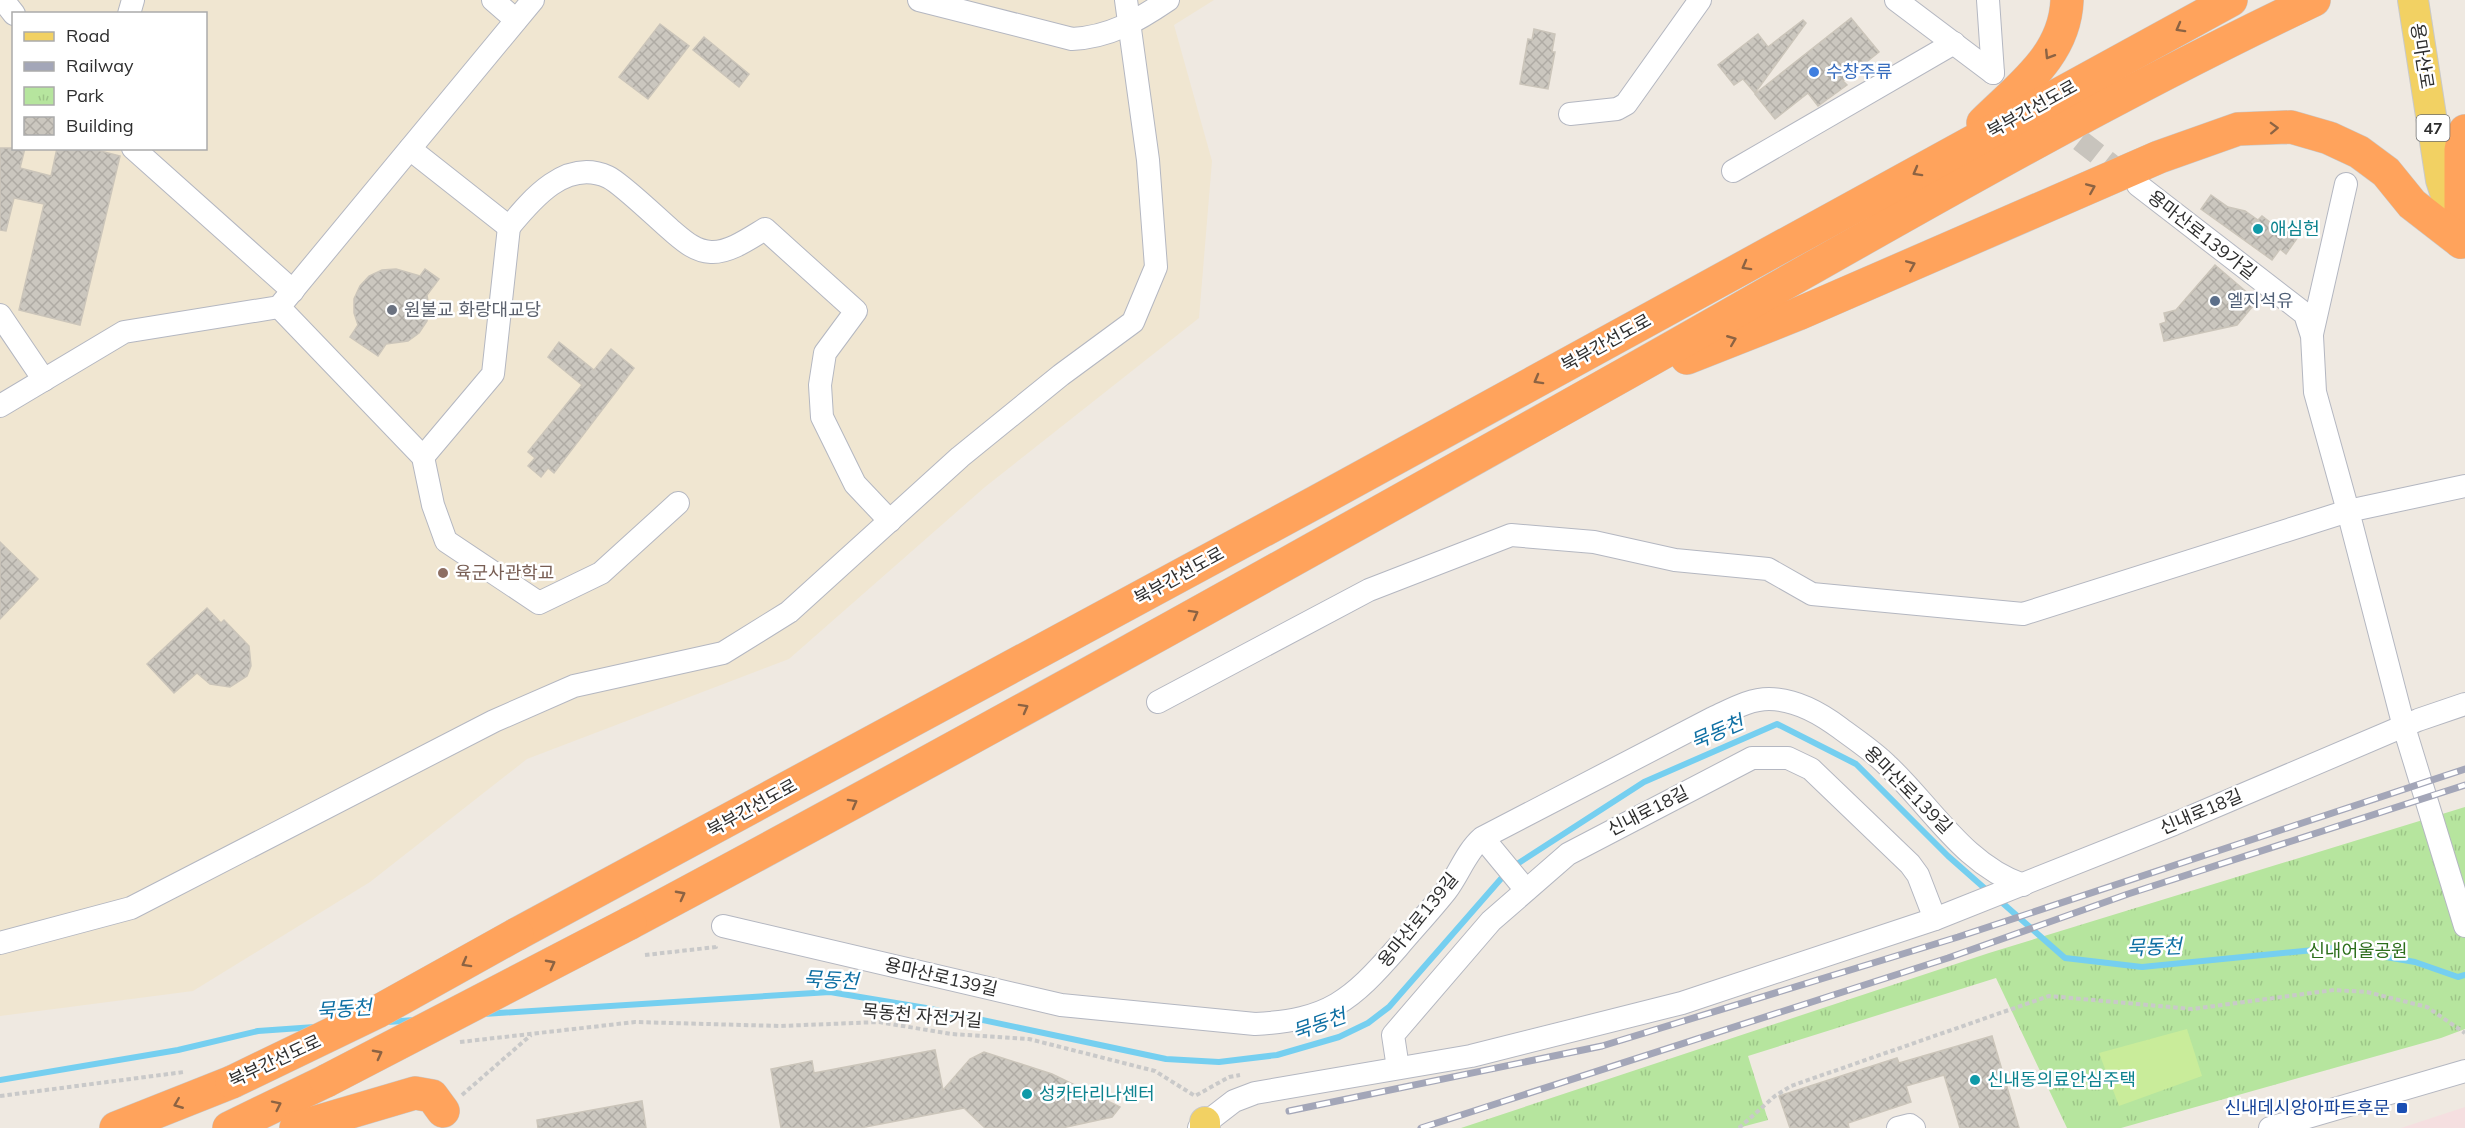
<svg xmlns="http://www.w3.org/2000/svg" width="2465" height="1128" font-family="Mulish,'Noto Sans KR',sans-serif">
  <defs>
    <pattern id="park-tufts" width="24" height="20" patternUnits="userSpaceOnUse" patternTransform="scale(1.5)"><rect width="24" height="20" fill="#b6e59e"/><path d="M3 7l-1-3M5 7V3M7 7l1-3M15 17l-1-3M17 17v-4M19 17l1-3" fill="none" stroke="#9dc588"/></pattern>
    <pattern id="building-cross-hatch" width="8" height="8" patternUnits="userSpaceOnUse" patternTransform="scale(1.5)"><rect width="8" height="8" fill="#cbc7bf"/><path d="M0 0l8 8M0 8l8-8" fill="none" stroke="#afaba4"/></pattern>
  </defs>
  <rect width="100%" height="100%" fill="#efe9e1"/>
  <path fill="#f0e6d1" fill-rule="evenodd" d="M0,0H1214L1174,25L1212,161L1199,318L985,487L789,659L527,759L370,882L193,991L0,1016ZM14,14H206V148H14Z"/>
  <polygon fill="#f5dfe0" points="2465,1107 2465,1128 2401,1128"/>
  <polygon fill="url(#park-tufts)" points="2465,807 2465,1029 2441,1038 2121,1128 2067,1128 1996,978 1748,1056 1768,1120 1738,1128 1461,1128 1989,953"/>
  <polygon fill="#c9ec9a" points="2187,1029 2202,1076 2119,1106 2099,1053"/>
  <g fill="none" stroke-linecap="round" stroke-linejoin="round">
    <g stroke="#75cff0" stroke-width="6">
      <polyline points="1514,866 1644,782 1777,724 1856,764 1948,856 1990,893"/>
      <polyline points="1998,899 2065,958 2142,967 2334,948 2415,962 2458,977 2465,975"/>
      <polyline points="484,1014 830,992 926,1008 1166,1059 1219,1062 1277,1055 1339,1037 1368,1023 1389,1007 1506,873"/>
      <polyline points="388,1022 414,1020"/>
      <polyline points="0,1080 178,1050 258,1031 315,1027"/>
    </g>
  </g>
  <g fill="url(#building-cross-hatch)" stroke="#cbc5ba" stroke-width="1.5">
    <polygon points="1851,18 1879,52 1843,81 1847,85 1818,106 1808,93 1775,119 1755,94"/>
    <polygon points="1803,20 1806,23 1755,93 1743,79 1734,85 1718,65 1758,34 1768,47"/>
    <polygon points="660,24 689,46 648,99 619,77"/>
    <polygon points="1534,29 1555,34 1552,52 1555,52 1548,89 1520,84 1528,39 1532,40"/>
    <polygon points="704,37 749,74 739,87 693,50"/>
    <polygon points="0,148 25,148 20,168 51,176 57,148 89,148 120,156 80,325 19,310 44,204 14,198 6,231 0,230"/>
    <polygon points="2211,195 2228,207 2245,211 2258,220 2262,216 2275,226 2278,222 2298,237 2286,254 2280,249 2272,260 2201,209"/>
    <polygon points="2215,265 2257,301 2237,325 2164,341 2160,324 2166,322 2164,313 2176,310"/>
    <polygon points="396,269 420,276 425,269 439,279 427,295 429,308 427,321 419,333 408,341 386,344 378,356 350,337 358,325 354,313 354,299 360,286 369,276 382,270"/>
    <polygon points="559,342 594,370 611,349 634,368 554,473 548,468 541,477 528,466 535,458 528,452 582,385 548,357"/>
    <polygon points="0,542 38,579 0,619"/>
    <polygon points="207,608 221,623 224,620 249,646 251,666 247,676 230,687 210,684 197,673 174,693 147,664"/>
    <polygon points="1992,1036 2019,1128 1960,1128 1944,1075 1906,1086 1911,1102 1848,1123 1849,1128 1790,1128 1779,1096 1897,1058 1899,1063"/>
    <polygon points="935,1050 943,1090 970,1059 984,1052 1052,1074 1120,1107 1112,1117 1062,1128 985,1128 964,1108 860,1128 781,1128 771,1069 812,1061 814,1073"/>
    <polygon points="642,1101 646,1128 538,1128 537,1120"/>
  </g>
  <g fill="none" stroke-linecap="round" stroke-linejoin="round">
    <polyline stroke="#c8c4bd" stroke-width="22" stroke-dasharray="22 11" stroke-linecap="butt" points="2054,120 2132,181"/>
    <defs>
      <g id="minor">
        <polyline points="3,0 14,14"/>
        <polyline points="493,0 516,20"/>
        <path d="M919,0L1072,39C1110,37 1137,21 1168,0"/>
        <polyline points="1896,0 1993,73"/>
        <polyline points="1988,0 1993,73"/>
        <polyline points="129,14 133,0"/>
        <polyline points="1570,114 1617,109 1626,104 1700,0"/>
        <polyline points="133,148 293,291"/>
        <path d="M410,149L509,227C532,199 566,158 608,177C621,183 657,218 671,230C683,240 694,251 711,252C729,253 750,238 765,229L856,311L825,353L820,385L822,417L855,484L890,521"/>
        <polyline points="1733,171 1954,43"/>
        <polyline points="279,307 423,457 433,505 446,541 539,603 601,573 678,503"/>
        <polyline points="0,315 44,380"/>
        <polyline points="2312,334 2346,184"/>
        <polyline points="0,406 124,332 279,307 533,0"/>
        <polyline points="423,457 493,374 509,227"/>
        <polyline points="2465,486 2348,511 2404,727 2465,926"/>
        <polyline points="1158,702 1369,590 1511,535 1594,542 1675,560 1768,569 1812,594 2023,614 2348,511 2315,392 2312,336 2305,314 2138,185"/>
        <polyline points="1483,838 1526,890"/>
        <path d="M723,926L1061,1005L1255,1024C1329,1020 1351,1001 1398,947C1414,928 1431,910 1446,891C1459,874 1466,852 1482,838L1713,718C1731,710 1749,699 1769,699C1795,699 1820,713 1840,728C1856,740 1873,751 1887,765C1931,806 1964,865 2023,885"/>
        <polyline points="0,943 131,908 494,721 574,686 723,653 789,612 960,457 1061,375 1133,322 1156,267 1148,160 1126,0"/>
        <polyline points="1398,1068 1393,1035 1491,921 1568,854 1752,758 1788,758 1811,769 1910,864 1918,875 1935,919"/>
        <polyline points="1199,1128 1234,1101 1255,1093 1471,1056 1682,1003 1935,919 2174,824 2418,720 2465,704"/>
        <polyline points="1898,1128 1910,1125 1914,1128"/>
        <polyline points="2270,1128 2465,1071"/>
      </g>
      <g id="major">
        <polyline points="2413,0 2441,180 2458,232"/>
        <polyline points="1205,1128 1205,1122"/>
      </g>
      <g id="highway">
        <path d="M1983,123C2019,87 2065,56 2067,0"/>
        <polyline points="2461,242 2461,150 2465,131"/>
        <polyline points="1687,358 1798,314 2159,157 2238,129 2291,127 2329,138 2359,152 2386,172 2412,204 2461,242"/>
        <path d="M630,923C965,744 1296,559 1627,373C1854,245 2078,112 2314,0"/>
        <polyline points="517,934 1316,502 2231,0"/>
        <polyline points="116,1128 232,1082"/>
        <polyline points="229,1128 326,1081"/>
        <polyline points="296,1128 415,1093 432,1096 443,1111"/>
      </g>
    </defs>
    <use href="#minor" stroke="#b4b7c1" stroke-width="24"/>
    <use href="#major" stroke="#c9c9c9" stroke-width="32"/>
    <use href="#highway" stroke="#c9c9c9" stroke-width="34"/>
    <g stroke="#c9c9c9" stroke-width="4" stroke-dasharray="4.5 3" stroke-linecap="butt">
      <polyline points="645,955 716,947 716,944"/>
      <polyline points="460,1042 635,1022 780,1026 879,1022 951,1034 1029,1039 1155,1071 1195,1096 1229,1077 1240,1075"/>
      <polyline points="462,1095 531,1035"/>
      <polyline points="0,1096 184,1072"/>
      <polyline points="1739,1128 1775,1096 1791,1086 2049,996 2192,1009 2334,990 2367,992 2427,1007 2465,1033"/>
    </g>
    <use href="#minor" stroke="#fff" stroke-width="22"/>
    <use href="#major" stroke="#f2d163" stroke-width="30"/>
    <use href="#highway" stroke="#ffa35c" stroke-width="33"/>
    <defs>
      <g id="rail">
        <polyline points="1289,1111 1602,1046 1958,937 2465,769"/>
        <polyline points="1421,1128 1948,958 2128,894 2465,785"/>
      </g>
    </defs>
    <use href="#rail" stroke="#a3a6b8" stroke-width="7"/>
    <use href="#rail" stroke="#fff" stroke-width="4.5" stroke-dasharray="14" stroke-linecap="butt"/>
    <defs>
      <g id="highway-bridge">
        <polyline points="326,1081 630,923"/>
        <polyline points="232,1082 377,1012 517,934"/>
      </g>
    </defs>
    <use href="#highway-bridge" stroke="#c9c9c9" stroke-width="34" stroke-linecap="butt"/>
    <use href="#highway-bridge" stroke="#ffa35c" stroke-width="33"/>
  </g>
  <defs><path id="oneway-chevron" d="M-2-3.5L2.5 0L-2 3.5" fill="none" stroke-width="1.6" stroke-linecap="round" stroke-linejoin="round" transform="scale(1.5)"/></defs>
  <g stroke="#8c6343">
    <use href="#oneway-chevron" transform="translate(2180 28) rotate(151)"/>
    <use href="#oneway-chevron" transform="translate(2049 55) rotate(122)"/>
    <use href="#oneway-chevron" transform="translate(2274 128) rotate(-2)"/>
    <use href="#oneway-chevron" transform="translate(1917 172) rotate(151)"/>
    <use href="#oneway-chevron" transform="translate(2091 188) rotate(-23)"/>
    <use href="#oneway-chevron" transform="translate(1911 265) rotate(-23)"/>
    <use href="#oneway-chevron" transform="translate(1746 266) rotate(151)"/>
    <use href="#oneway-chevron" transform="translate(1732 340) rotate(-22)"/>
    <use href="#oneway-chevron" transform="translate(1538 380) rotate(151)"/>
    <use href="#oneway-chevron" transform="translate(1194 614) rotate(-29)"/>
    <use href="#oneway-chevron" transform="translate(1024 708) rotate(-29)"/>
    <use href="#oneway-chevron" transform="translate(853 803) rotate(-29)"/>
    <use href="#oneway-chevron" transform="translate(681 895) rotate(-28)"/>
    <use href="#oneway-chevron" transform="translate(466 963) rotate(151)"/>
    <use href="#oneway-chevron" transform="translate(551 964) rotate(-28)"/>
    <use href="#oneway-chevron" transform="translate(378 1054) rotate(-28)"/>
    <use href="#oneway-chevron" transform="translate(178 1104) rotate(158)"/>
    <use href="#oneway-chevron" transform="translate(277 1105) rotate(-26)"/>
  </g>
  <circle fill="#3f7fe0" stroke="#fff" stroke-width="2" cx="1814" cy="72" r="6"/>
  <g fill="#0f9aa8" stroke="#fff" stroke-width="2">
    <circle cx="2258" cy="229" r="6"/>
    <circle cx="1975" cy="1080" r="6"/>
    <circle cx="1027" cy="1094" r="6"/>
  </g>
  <circle fill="#5c6f8a" stroke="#fff" stroke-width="2" cx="2215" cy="301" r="6"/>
  <circle fill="#6b7280" stroke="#fff" stroke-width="2" cx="392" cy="310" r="6"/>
  <circle fill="#8d6e63" stroke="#fff" stroke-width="2" cx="443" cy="573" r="6"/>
  <rect fill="#1a4fb4" stroke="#fff" stroke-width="2" x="2396" y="1102" width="12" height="12" rx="3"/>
  <g text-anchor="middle" stroke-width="5" stroke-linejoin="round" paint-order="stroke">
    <rect fill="#fff" stroke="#6d6d6d" stroke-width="1.5" x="2416.5" y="115" width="33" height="26" rx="4.5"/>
    <g font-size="16" font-weight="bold" fill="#2e2e2e">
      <text x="2433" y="134">47</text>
    </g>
    <g font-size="18" fill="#2e2e2e" stroke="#fff">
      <text transform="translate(2422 56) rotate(81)" y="6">용마산로</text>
      <text transform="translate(2032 109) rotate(-29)" y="6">북부간선도로</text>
      <text transform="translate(2202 235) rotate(38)" y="6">용마산로139가길</text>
      <text transform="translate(1606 343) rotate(-29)" y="6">북부간선도로</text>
      <text transform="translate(1179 576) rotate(-29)" y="6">북부간선도로</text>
      <text transform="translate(1908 790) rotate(45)" y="6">용마산로139길</text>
      <text transform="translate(752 808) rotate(-29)" y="6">북부간선도로</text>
      <text transform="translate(1648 811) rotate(-27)" y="6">신내로18길</text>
      <text transform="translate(2201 812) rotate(-23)" y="6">신내로18길</text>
      <text transform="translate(1418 920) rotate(-51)" y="6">용마산로139길</text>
      <text transform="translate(941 977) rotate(13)" y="6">용마산로139길</text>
      <text transform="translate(922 1016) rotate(5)" y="6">목동천 자전거길</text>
      <text transform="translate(275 1061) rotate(-25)" y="6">북부간선도로</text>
    </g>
    <g font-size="18" fill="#366cbe" stroke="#fff" text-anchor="start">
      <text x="1826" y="78">수창주류</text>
    </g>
    <g font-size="18" fill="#0d838f" stroke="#fff" text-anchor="start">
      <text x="2270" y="235">애심헌</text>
      <text x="1987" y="1086">신내동의료안심주택</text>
      <text x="1039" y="1100">성카타리나센터</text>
    </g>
    <g font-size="18" fill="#4e5e75" stroke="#fff" text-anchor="start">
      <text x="2227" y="307">엘지석유</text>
    </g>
    <g font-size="18" fill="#5b616d" stroke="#fff" text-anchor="start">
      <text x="404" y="316">원불교 화랑대교당</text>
    </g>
    <g font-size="18" fill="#785e54" stroke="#fff" text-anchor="start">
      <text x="455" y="579">육군사관학교</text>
    </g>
    <g font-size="18" fill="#2c6e1b" stroke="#fff">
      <text x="2358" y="957">신내어울공원</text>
    </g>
    <g font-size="18" fill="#164399" stroke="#fff" text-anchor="end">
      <text x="2390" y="1114">신내데시앙아파트후문</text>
    </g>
    <g font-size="20" font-style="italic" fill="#0d6fa3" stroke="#fff">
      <text transform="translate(1717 732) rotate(-23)" y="7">묵동천</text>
      <text transform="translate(2154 947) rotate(-2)" y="7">묵동천</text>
      <text transform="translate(831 980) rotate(3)" y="7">묵동천</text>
      <text transform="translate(344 1009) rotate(-4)" y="7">묵동천</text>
      <text transform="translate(1319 1024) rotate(-19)" y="7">묵동천</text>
    </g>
  </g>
  <rect x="12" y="12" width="195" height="138" fill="#ffffff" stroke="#ababab" stroke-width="1.5"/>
  <rect x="24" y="32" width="30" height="9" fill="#f2d163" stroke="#ababab" stroke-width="1.5"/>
  <text x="66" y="42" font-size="18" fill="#2e2e2e">Road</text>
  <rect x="24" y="62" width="30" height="9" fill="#a3a6b8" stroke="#ababab" stroke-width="1.5"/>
  <text x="66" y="72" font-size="18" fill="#2e2e2e">Railway</text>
  <rect x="24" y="87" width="30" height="18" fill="url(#park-tufts)" stroke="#ababab" stroke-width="1.5"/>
  <text x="66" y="102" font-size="18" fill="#2e2e2e">Park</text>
  <rect x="24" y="117" width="30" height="18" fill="url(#building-cross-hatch)" stroke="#ababab" stroke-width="1.5"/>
  <text x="66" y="132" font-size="18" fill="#2e2e2e">Building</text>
</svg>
